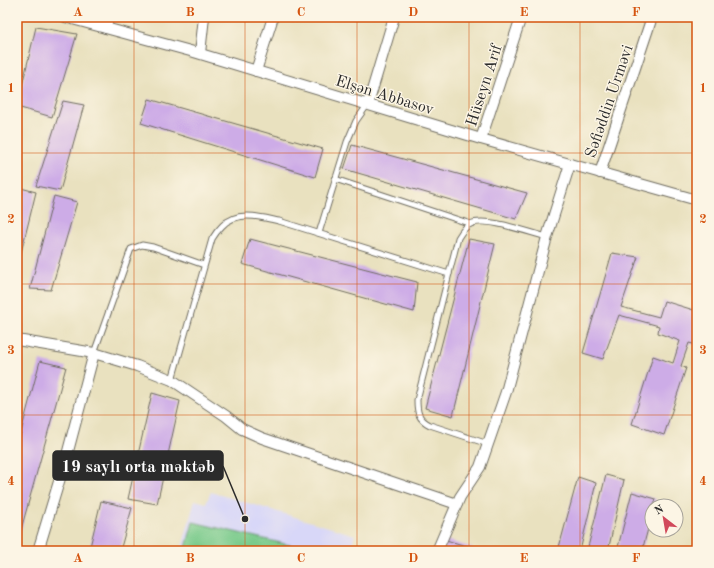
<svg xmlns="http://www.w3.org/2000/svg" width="714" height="568" font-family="'Old Standard TT',serif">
  <rect width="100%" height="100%" fill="#fcf5e5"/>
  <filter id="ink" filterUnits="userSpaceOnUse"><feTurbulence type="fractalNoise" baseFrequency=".025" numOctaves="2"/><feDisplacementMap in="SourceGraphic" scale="8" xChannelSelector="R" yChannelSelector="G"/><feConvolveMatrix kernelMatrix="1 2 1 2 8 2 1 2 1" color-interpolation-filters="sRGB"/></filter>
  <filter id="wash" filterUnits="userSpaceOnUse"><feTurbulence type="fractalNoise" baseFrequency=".012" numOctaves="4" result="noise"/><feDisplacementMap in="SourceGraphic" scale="16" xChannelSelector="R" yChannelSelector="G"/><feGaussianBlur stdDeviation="0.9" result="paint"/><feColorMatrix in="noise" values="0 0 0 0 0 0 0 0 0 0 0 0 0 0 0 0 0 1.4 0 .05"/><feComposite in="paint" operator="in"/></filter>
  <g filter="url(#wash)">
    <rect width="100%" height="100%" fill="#e9e1bf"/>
    <polygon fill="#d8d7f8" points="211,492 355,535 350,551 181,551 195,500 206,503"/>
    <polygon fill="#7acb8c" stroke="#527b5c" points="193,522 302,548 301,551 185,551"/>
    <g id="blocks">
      <g fill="#cdace7">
        <polygon points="36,27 77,34 52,117 17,107"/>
        <polygon points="149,99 323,149 315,177 141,123"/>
        <polygon points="63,101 84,105 60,191 36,186"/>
        <polygon points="352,145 527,193 516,219 344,169"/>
        <polygon points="17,187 36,192 18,265 17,265"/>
        <polygon points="54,196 77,202 51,290 30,289"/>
        <polygon points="250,239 417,282 414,312 242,264"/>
        <polygon points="469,239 495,244 453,416 425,408"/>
        <polygon points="612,253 638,257 621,307 659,317 664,301 697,311 697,345 689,343 681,366 686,368 664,435 632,424 653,356 673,363 680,341 658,333 659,326 619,315 603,359 583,353"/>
        <polygon points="40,361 66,367 17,544 17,447"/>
        <polygon points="152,393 180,401 157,504 128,499"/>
        <polygon points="606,475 624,480 608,551 587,551"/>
        <polygon points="578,477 596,483 580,551 558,551"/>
        <polygon points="632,492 656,499 654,506 652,506 652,514 642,551 617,551"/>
        <polygon points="101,501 132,508 120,551 89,551"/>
        <polygon points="446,540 473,548 472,551 443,551"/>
      </g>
    </g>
  </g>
  <g filter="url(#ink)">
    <use href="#blocks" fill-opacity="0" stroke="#6e6b5f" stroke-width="1"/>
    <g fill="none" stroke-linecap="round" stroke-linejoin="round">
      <defs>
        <g id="lane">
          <polyline points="335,179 471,224"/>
          <polyline points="319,233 347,142 356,121 368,104"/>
          <polyline points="94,353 131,249 142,245 153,247 204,265"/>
          <path d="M172,380L212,239C215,234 218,230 222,226C237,210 260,217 279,221L449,274"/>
          <path d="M488,444L430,425C418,419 417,412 417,400L458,238C461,233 465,227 470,224C486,216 530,233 547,237"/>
        </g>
        <g id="street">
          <polyline points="65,17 194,52 481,139 697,200"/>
          <polyline points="106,28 108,17"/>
          <polyline points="200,53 204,17"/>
          <polyline points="256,71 273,17"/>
          <polyline points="368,104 394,17"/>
          <polyline points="481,139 521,17"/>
          <polyline points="600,173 652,17"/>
          <polyline points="17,340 94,353 137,366 172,380 226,416 242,429 262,438 457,504"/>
          <polyline points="38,551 67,455 94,353"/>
          <polyline points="437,551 460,497 480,467 506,392 547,237 570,164"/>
        </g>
      </defs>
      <use href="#lane" stroke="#6e6b5f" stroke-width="7"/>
      <use href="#street" stroke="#6e6b5f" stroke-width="12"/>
      <use href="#lane" stroke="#fff" stroke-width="5"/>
      <use href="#street" stroke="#fff" stroke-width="10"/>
    </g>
  </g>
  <path fill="none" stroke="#d5540f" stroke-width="1" stroke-opacity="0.55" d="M134,17V551M245,17V551M357,17V551M469,17V551M580,17V551M17,153H697M17,284H697M17,415H697"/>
  <g text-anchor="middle" stroke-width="3" stroke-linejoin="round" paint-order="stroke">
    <g font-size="16" fill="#2b2b2b" stroke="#fcf5e5">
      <text transform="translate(483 85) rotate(-72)" y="6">Hüseyn Arif</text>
      <text transform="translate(385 94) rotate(17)" y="6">Elşən Abbasov</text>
      <text transform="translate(608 101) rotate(-71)" y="6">Səfiəddin Urməvi</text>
    </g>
  </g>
  <path fill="none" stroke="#2b2b2b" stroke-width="1.5" d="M245 519L223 466"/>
  <circle fill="#2b2b2b" stroke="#fcf5e5" stroke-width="1.5" cx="245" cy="519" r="4"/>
  <rect fill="#2b2b2b" stroke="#2b2b2b" stroke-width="1.5" x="53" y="451" width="170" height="29" rx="4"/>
  <g font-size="17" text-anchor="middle" font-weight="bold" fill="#fff">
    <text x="138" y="472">19 saylı orta məktəb</text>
  </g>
  <rect width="714" height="568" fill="none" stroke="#fcf5e5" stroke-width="44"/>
  <g transform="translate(664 518) rotate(329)"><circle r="19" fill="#fcf5e5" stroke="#a8a49b"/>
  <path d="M0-3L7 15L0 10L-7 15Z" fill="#d1495b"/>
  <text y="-6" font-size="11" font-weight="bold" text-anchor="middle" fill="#2b2b2b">N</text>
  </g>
  <rect x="22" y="22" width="670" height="524" fill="none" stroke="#d5540f" stroke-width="1.5"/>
  <g font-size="13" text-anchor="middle" font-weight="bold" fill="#d5540f">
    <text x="78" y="16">A</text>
    <text x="190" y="16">B</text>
    <text x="301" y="16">C</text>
    <text x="413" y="16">D</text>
    <text x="524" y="16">E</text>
    <text x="636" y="16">F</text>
    <text x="11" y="92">1</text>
    <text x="703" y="92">1</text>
    <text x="11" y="223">2</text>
    <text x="703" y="223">2</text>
    <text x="11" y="354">3</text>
    <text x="703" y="354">3</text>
    <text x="11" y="485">4</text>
    <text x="703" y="485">4</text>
    <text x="78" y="562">A</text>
    <text x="190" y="562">B</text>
    <text x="301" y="562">C</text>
    <text x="413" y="562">D</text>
    <text x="524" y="562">E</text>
    <text x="636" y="562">F</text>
  </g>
</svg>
